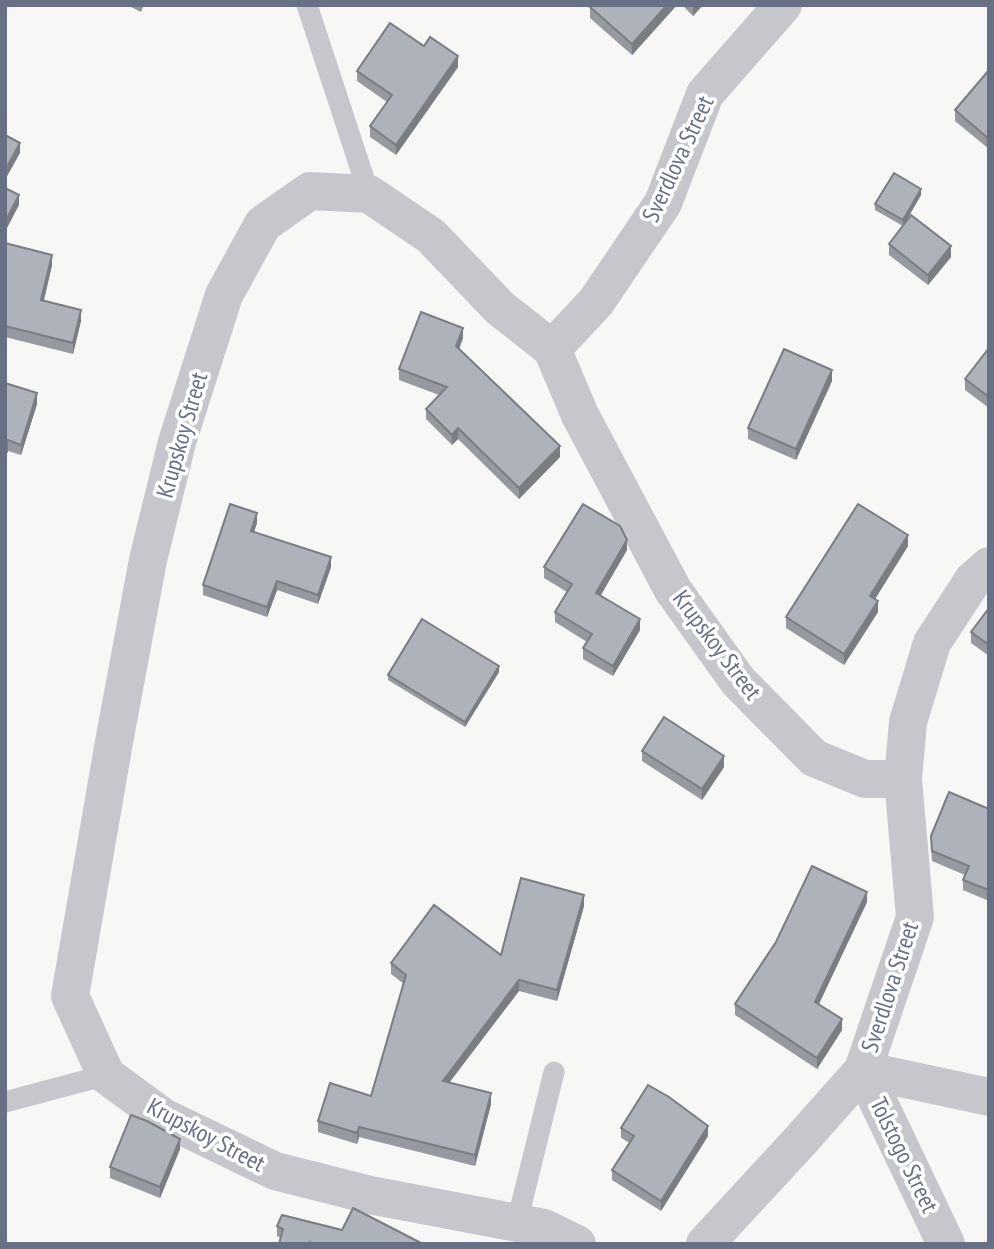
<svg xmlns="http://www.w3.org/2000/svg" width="994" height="1249" font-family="'PT Sans Narrow',sans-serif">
  <rect width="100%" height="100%" fill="#f7f8f5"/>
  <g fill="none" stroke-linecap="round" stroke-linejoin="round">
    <g stroke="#c5c7cc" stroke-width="21">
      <polyline points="307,5 369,194"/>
      <polyline points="5,1102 106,1075"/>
      <polyline points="517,1222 554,1072"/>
    </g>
    <g stroke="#c5c7cc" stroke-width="38">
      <polyline points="552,349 596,302 663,203 705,94 783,5"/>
      <polyline points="863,1070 946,1244"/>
      <polyline points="863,1070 989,1097"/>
      <polyline points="577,1244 544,1228 370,1195 275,1171 163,1117 106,1075 70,996 114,742 148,560 177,442 224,295 263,224 310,191 369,194 431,236 500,308 552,349 580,415 673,590 738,681 814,758 865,779 903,779"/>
      <polyline points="705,1244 801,1140 863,1070 915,917 903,779 908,722 932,643 973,580 989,566"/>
    </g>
  </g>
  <g fill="#9699a0">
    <polygon points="127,5 144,5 141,12"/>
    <polygon points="592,5 677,5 632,55 590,18 590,7"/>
    <polygon points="682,5 703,5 693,16"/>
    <polygon points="458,67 396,155 370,137 370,126 387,102 357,81 357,71"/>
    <polygon points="989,70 989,149 955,121 955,110"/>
    <polygon points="921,195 903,226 875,210 875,204"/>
    <polygon points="5,243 52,265 44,301 81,321 73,354 5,337"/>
    <polygon points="889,244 951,257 928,285 889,255"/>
    <polygon points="463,338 459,349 560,457 519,499 458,439 452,445 426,419 426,409 439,395 399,380 399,369"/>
    <polygon points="989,348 989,408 965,390 965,379"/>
    <polygon points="832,381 796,460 748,439 748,428"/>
    <polygon points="5,383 37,404 21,455 8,451 5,459"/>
    <polygon points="257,523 254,532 331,567 318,604 277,590 267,617 203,595 203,585"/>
    <polygon points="908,546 875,599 878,612 844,665 786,628 786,617"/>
    <polygon points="627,550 601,595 640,630 613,676 583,659 583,648 587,642 555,622 555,612 567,592 544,578 544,567"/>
    <polygon points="989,608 989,656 971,643 971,632"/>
    <polygon points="499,672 465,727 388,680 388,675"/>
    <polygon points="642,751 724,767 702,800 642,761"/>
    <polygon points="989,809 989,901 963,890 963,880 965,875 932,861 931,846 931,836"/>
    <polygon points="867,902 819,1004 842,1030 817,1069 735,1015 735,1004"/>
    <polygon points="584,906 557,1001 519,991 449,1082 491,1104 475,1166 359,1137 357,1144 318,1132 318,1121 371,1096 404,984 391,974 391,963 501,955"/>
    <polygon points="621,1128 708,1136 661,1211 612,1180 612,1170 630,1143 621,1138"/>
    <polygon points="180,1149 160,1198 110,1178 110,1167"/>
    <polygon points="277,1226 342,1230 423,1244 279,1244 281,1238 277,1236"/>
  </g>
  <g fill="#7a7d82">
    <polygon points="667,5 677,5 632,55 632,44"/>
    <polygon points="693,5 703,5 693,16"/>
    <polygon points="458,56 458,67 396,155 396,145"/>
    <polygon points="20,143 20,153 5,180 5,170"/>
    <polygon points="921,189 921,195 903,226 903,220"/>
    <polygon points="19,195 19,205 5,232 5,222"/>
    <polygon points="951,246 951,257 928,285 928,275"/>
    <polygon points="52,255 52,265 41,311 41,300"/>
    <polygon points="81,310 81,321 73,354 73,343"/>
    <polygon points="463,328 463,338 456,357 456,346"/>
    <polygon points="832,370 832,381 796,460 796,449"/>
    <polygon points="37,393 37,404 21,455 21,445"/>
    <polygon points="458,428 458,439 452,445 452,435"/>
    <polygon points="8,440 8,451 5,459 5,448"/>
    <polygon points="560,446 560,457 519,499 519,488"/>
    <polygon points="257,513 257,523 251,540 251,531"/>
    <polygon points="908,535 908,546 870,607 870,596"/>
    <polygon points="627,540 627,550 596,603 596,593"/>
    <polygon points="331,557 331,567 318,604 318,595"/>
    <polygon points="277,581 277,590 267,617 267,607"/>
    <polygon points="878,601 878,612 844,665 844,654"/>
    <polygon points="640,619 640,630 613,676 613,666"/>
    <polygon points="499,666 499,672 465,727 465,722"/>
    <polygon points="724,756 724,767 702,800 702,789"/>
    <polygon points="867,892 867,902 815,1012 815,1002"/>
    <polygon points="584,895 584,906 557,1001 557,990"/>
    <polygon points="519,980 519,991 443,1091 443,1081"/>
    <polygon points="842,1019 842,1030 817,1069 817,1058"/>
    <polygon points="491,1093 491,1104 475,1166 475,1155"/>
    <polygon points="708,1126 708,1136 661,1211 661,1201"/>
    <polygon points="359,1127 359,1137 357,1144 357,1133"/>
    <polygon points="180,1139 180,1149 160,1198 160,1187"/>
  </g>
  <g fill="#aeb2ba" stroke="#7a7d82" stroke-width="2">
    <polygon points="592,5 667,5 632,44 590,7"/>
    <polygon points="390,23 424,46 430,37 458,56 396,145 370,126 392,95 357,71"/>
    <polygon points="989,70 989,139 955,110"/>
    <polygon points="5,135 20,143 5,170"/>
    <polygon points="894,173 921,189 903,220 875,204"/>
    <polygon points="5,188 19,195 5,222"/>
    <polygon points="911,215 951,246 928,275 889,244"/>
    <polygon points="5,243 52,255 41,300 81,310 73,343 5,326"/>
    <polygon points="421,312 463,328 456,346 560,446 519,488 458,428 452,435 426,409 447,387 399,369"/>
    <polygon points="989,348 989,397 965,379"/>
    <polygon points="784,349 832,370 796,449 748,428"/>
    <polygon points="5,383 37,393 21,445 8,440 5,448"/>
    <polygon points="230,504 257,513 251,531 331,557 318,595 277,581 267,607 203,585"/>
    <polygon points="583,504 620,526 627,540 596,593 640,619 613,666 583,648 592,634 555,612 572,584 544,567"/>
    <polygon points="858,504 908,535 870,596 878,601 844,654 786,617"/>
    <polygon points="989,608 989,645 971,632"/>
    <polygon points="422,619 499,666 465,722 388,675"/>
    <polygon points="664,717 724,756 702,789 642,751"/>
    <polygon points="949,792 989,809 989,890 963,880 969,866 932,851 931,836"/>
    <polygon points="812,866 867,892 815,1002 842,1019 817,1058 735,1004 776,942"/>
    <polygon points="521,878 584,895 557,990 519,980 443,1081 491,1093 475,1155 359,1127 357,1133 318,1121 330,1083 371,1096 406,975 391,963 434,905 501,955"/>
    <polygon points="648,1085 669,1097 708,1126 661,1201 612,1170 634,1136 621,1128"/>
    <polygon points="131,1115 147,1121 180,1139 160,1187 110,1167"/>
    <polygon points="353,1208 423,1244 313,1244 310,1242 309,1244 279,1244 283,1229 277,1226 282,1215 342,1230"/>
  </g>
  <g text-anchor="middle" stroke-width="7" stroke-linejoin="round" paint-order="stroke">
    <g font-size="24" fill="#677085" stroke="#fff">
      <text transform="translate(678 159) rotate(-65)" y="8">Sverdlova Street</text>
      <text transform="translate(182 435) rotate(-74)" y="8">Krupskoy Street</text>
      <text transform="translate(717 645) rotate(53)" y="8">Krupskoy Street</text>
      <text transform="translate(890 987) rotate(-72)" y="8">Sverdlova Street</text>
      <text transform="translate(206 1135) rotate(28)" y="8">Krupskoy Street</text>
      <text transform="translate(904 1155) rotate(64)" y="8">Tolstogo Street</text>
    </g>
  </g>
  <rect width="994" height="1249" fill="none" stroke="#677085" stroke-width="14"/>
</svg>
